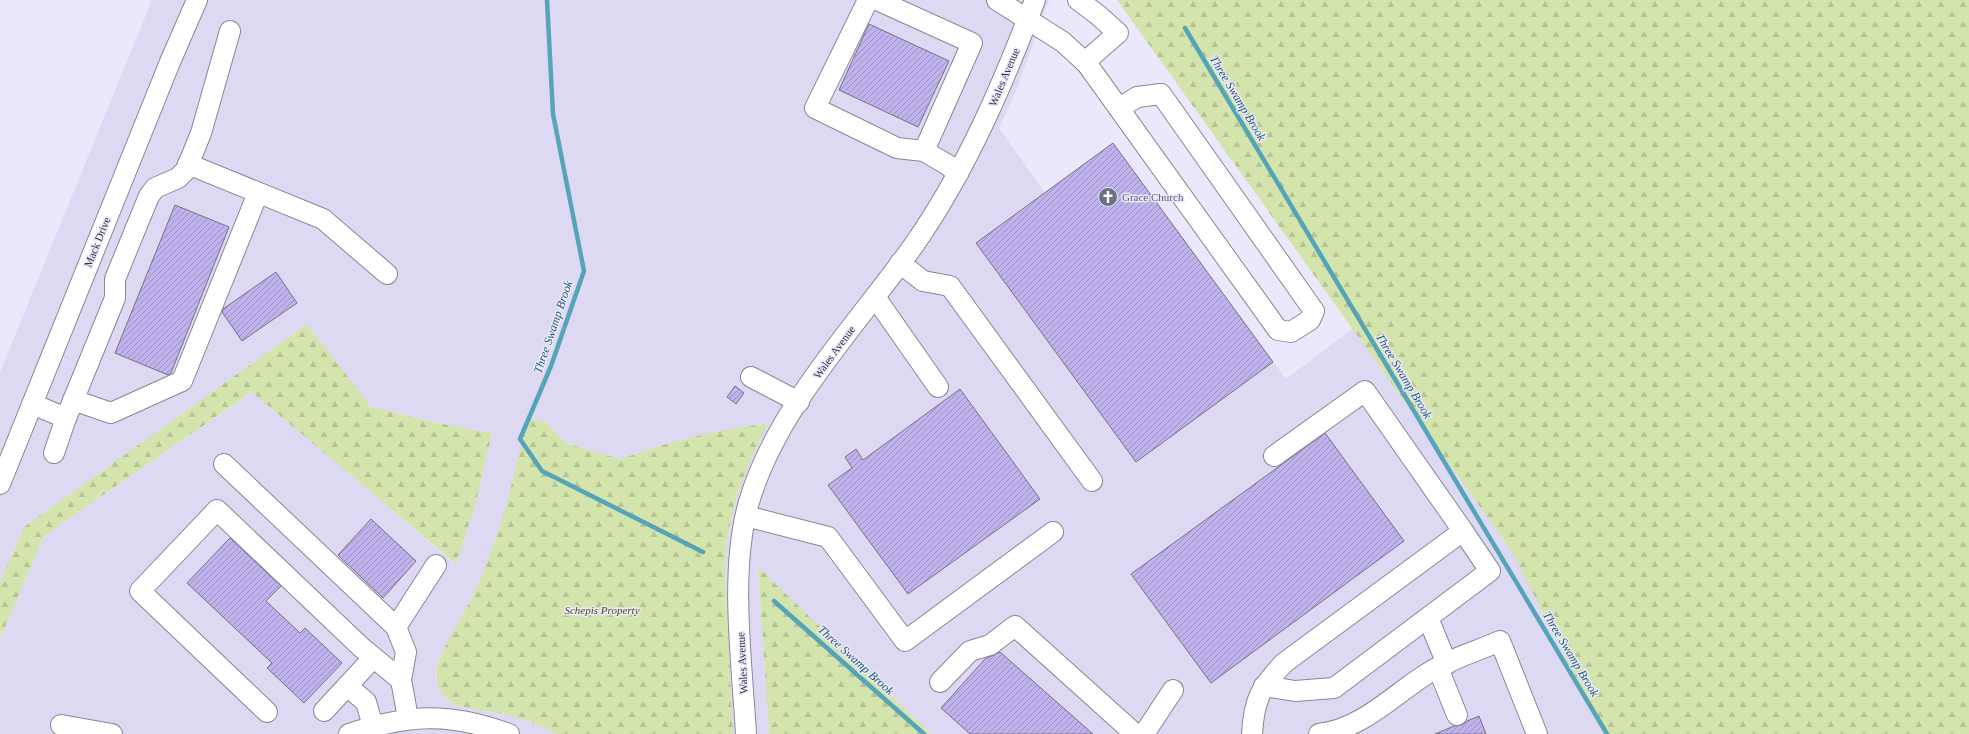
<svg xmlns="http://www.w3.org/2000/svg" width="1969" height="734" font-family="'Times New Roman',serif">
  <defs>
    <pattern id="forest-firs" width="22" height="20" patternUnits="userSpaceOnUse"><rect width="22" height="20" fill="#d4e4ad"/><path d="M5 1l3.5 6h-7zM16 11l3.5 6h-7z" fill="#b7c496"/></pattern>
    <pattern id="building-hatch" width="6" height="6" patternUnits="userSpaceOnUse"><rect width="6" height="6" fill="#c0b2ed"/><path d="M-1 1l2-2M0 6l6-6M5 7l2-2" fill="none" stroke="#9d91c1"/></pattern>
  </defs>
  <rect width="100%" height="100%" fill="#ece8fb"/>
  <polygon fill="#ded9f2" points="152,0 1049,0 1016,91 999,128 1045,193 1113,143 1286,379 1379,309 1969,0 1738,734 931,734 758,568 769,734 733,734 725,571 726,542 737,495 751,459 767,423 669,443 620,459 566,443 545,421 527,420 511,490 496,540 477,588 446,645 435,672 436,679 441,692 457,706 505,714 529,721 557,734 0,734 0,639 44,536 253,392 455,564 474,509 492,433 438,423 370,407 307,324 24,527 0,582 0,372"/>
  <g fill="url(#forest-firs)">
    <polygon points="1117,0 1969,0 1969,734 1603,734 1513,553"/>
    <polygon points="307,324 371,407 438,423 492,433 474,509 456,564 252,392 44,536 0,639 0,582 24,527"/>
    <path d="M527,419L545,421L566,443L620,459L669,443L718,431L768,423L751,459L737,495L726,542L725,571L733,734H557L529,721L505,714L457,706C441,698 434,684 437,665C447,638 465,614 477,587C501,533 514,477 527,419Z"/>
    <polygon points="758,567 931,734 769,734"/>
  </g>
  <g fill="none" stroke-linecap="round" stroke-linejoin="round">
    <g stroke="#55a4b8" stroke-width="4.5">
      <polyline points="547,0 553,114 584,271 551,366 520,439 542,471 703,552"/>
      <polyline points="1185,28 1607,734"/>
      <polyline points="774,601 924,734"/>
    </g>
  </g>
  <g fill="url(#building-hatch)" stroke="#757282">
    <polygon points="869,24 949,61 918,127 839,90"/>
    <polygon points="1113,143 1273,362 1136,462 976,243"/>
    <polygon points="175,205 229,227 171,373 168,375 115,353"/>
    <polygon points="276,272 297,303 242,341 222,312 223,309"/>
    <polygon points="735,386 744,393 736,404 727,397"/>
    <polygon points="960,389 1040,499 908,594 828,485 852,468 845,457 856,449 863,460"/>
    <polygon points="1325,433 1404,541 1211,683 1131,574"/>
    <polygon points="371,519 416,561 383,598 338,555"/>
    <polygon points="230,538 281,586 266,601 300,633 305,628 342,663 304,703 267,668 272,663 187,583"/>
    <polygon points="1000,652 1093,734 970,734 941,708 985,659"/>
    <polygon points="1479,716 1486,734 1435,734 1454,726 1462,725 1467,721"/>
  </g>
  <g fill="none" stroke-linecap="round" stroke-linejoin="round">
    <defs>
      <g id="minor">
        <polyline points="868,0 815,108 897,148 924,151 948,165 958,174"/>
        <polyline points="877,0 972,43 924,151"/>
        <polyline points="997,0 1063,42 1087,64 1278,330 1291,332 1310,320 1314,311 1161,94 1137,97 1120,108"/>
        <polyline points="1078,0 1098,15 1118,33 1085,62"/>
        <polyline points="188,164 323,219 387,274"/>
        <polyline points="900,263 923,281 950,286 1092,481"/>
        <polyline points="875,297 938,387"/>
        <polyline points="751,377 799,402"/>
        <polyline points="73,400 111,413 182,381 258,193"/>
        <polyline points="32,404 66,418 115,298 115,279 149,196 155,188 178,178 186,170 201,133 230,31"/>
        <polyline points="54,453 66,418"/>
        <polyline points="224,464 396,627"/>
        <polyline points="0,484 170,62 197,0"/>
        <polyline points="746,516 828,537 905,641 1053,532"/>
        <polyline points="1428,618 1447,664"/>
        <polyline points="1438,668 1457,715"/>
        <polyline points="401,680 406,652 396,627 436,565"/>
        <polyline points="940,682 970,651 990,645 1015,626 1135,734"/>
        <polyline points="347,686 366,702 373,726"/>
        <polyline points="1264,686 1295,691 1334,688 1490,571 1463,531"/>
        <polyline points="324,711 373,658"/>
        <polyline points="267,712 140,591 217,510 361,647 401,680 408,718"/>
        <polyline points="61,725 112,734"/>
        <path d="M349,734C409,714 449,712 509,734"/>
        <path d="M746,734C742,662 729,571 749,502C777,406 860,322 916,242C967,168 1003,84 1035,0"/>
        <polyline points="1144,734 1173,690"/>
        <path d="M1252,734C1254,700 1260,688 1284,663L1463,531L1365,391L1274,456"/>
        <path d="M1319,734C1361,729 1391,697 1425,675C1447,660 1475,652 1500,641L1537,734"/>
      </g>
    </defs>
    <use href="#minor" stroke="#898697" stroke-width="22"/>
    <use href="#minor" stroke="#fff" stroke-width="20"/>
  </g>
  <defs>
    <symbol id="church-disc" viewBox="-11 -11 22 22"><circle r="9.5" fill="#6b7280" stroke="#ece8fb"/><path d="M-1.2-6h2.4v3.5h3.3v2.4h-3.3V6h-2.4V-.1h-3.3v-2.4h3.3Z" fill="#fff"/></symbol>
  </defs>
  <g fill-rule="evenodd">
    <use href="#church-disc" x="1097" y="186" width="22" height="22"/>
  </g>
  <g text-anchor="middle" stroke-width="3" stroke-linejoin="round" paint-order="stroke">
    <g font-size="11" fill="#34333a" stroke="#ece8fb">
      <text transform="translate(1004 77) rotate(-67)" y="4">Wales Avenue</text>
      <text transform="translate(97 242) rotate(-68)" y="4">Mack Drive</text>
      <text transform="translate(834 352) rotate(-54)" y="4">Wales Avenue</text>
      <text transform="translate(742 663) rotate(-93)" y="4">Wales Avenue</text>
    </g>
    <g font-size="11" fill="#5b616d" stroke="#ece8fb" text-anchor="start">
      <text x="1122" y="201">Grace Church</text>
    </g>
    <g font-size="11" font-style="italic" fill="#465513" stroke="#ece8fb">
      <text x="602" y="614">Schepis Property</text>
    </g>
    <g font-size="12" font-style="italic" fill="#1c5d6c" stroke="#ece8fb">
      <text transform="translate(1238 98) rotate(59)" y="4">Three Swamp Brook</text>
      <text transform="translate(553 327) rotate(-71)" y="4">Three Swamp Brook</text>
      <text transform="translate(1404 376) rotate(59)" y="4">Three Swamp Brook</text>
      <text transform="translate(1571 654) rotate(59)" y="4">Three Swamp Brook</text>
      <text transform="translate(856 660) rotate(42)" y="4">Three Swamp Brook</text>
    </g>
  </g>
</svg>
